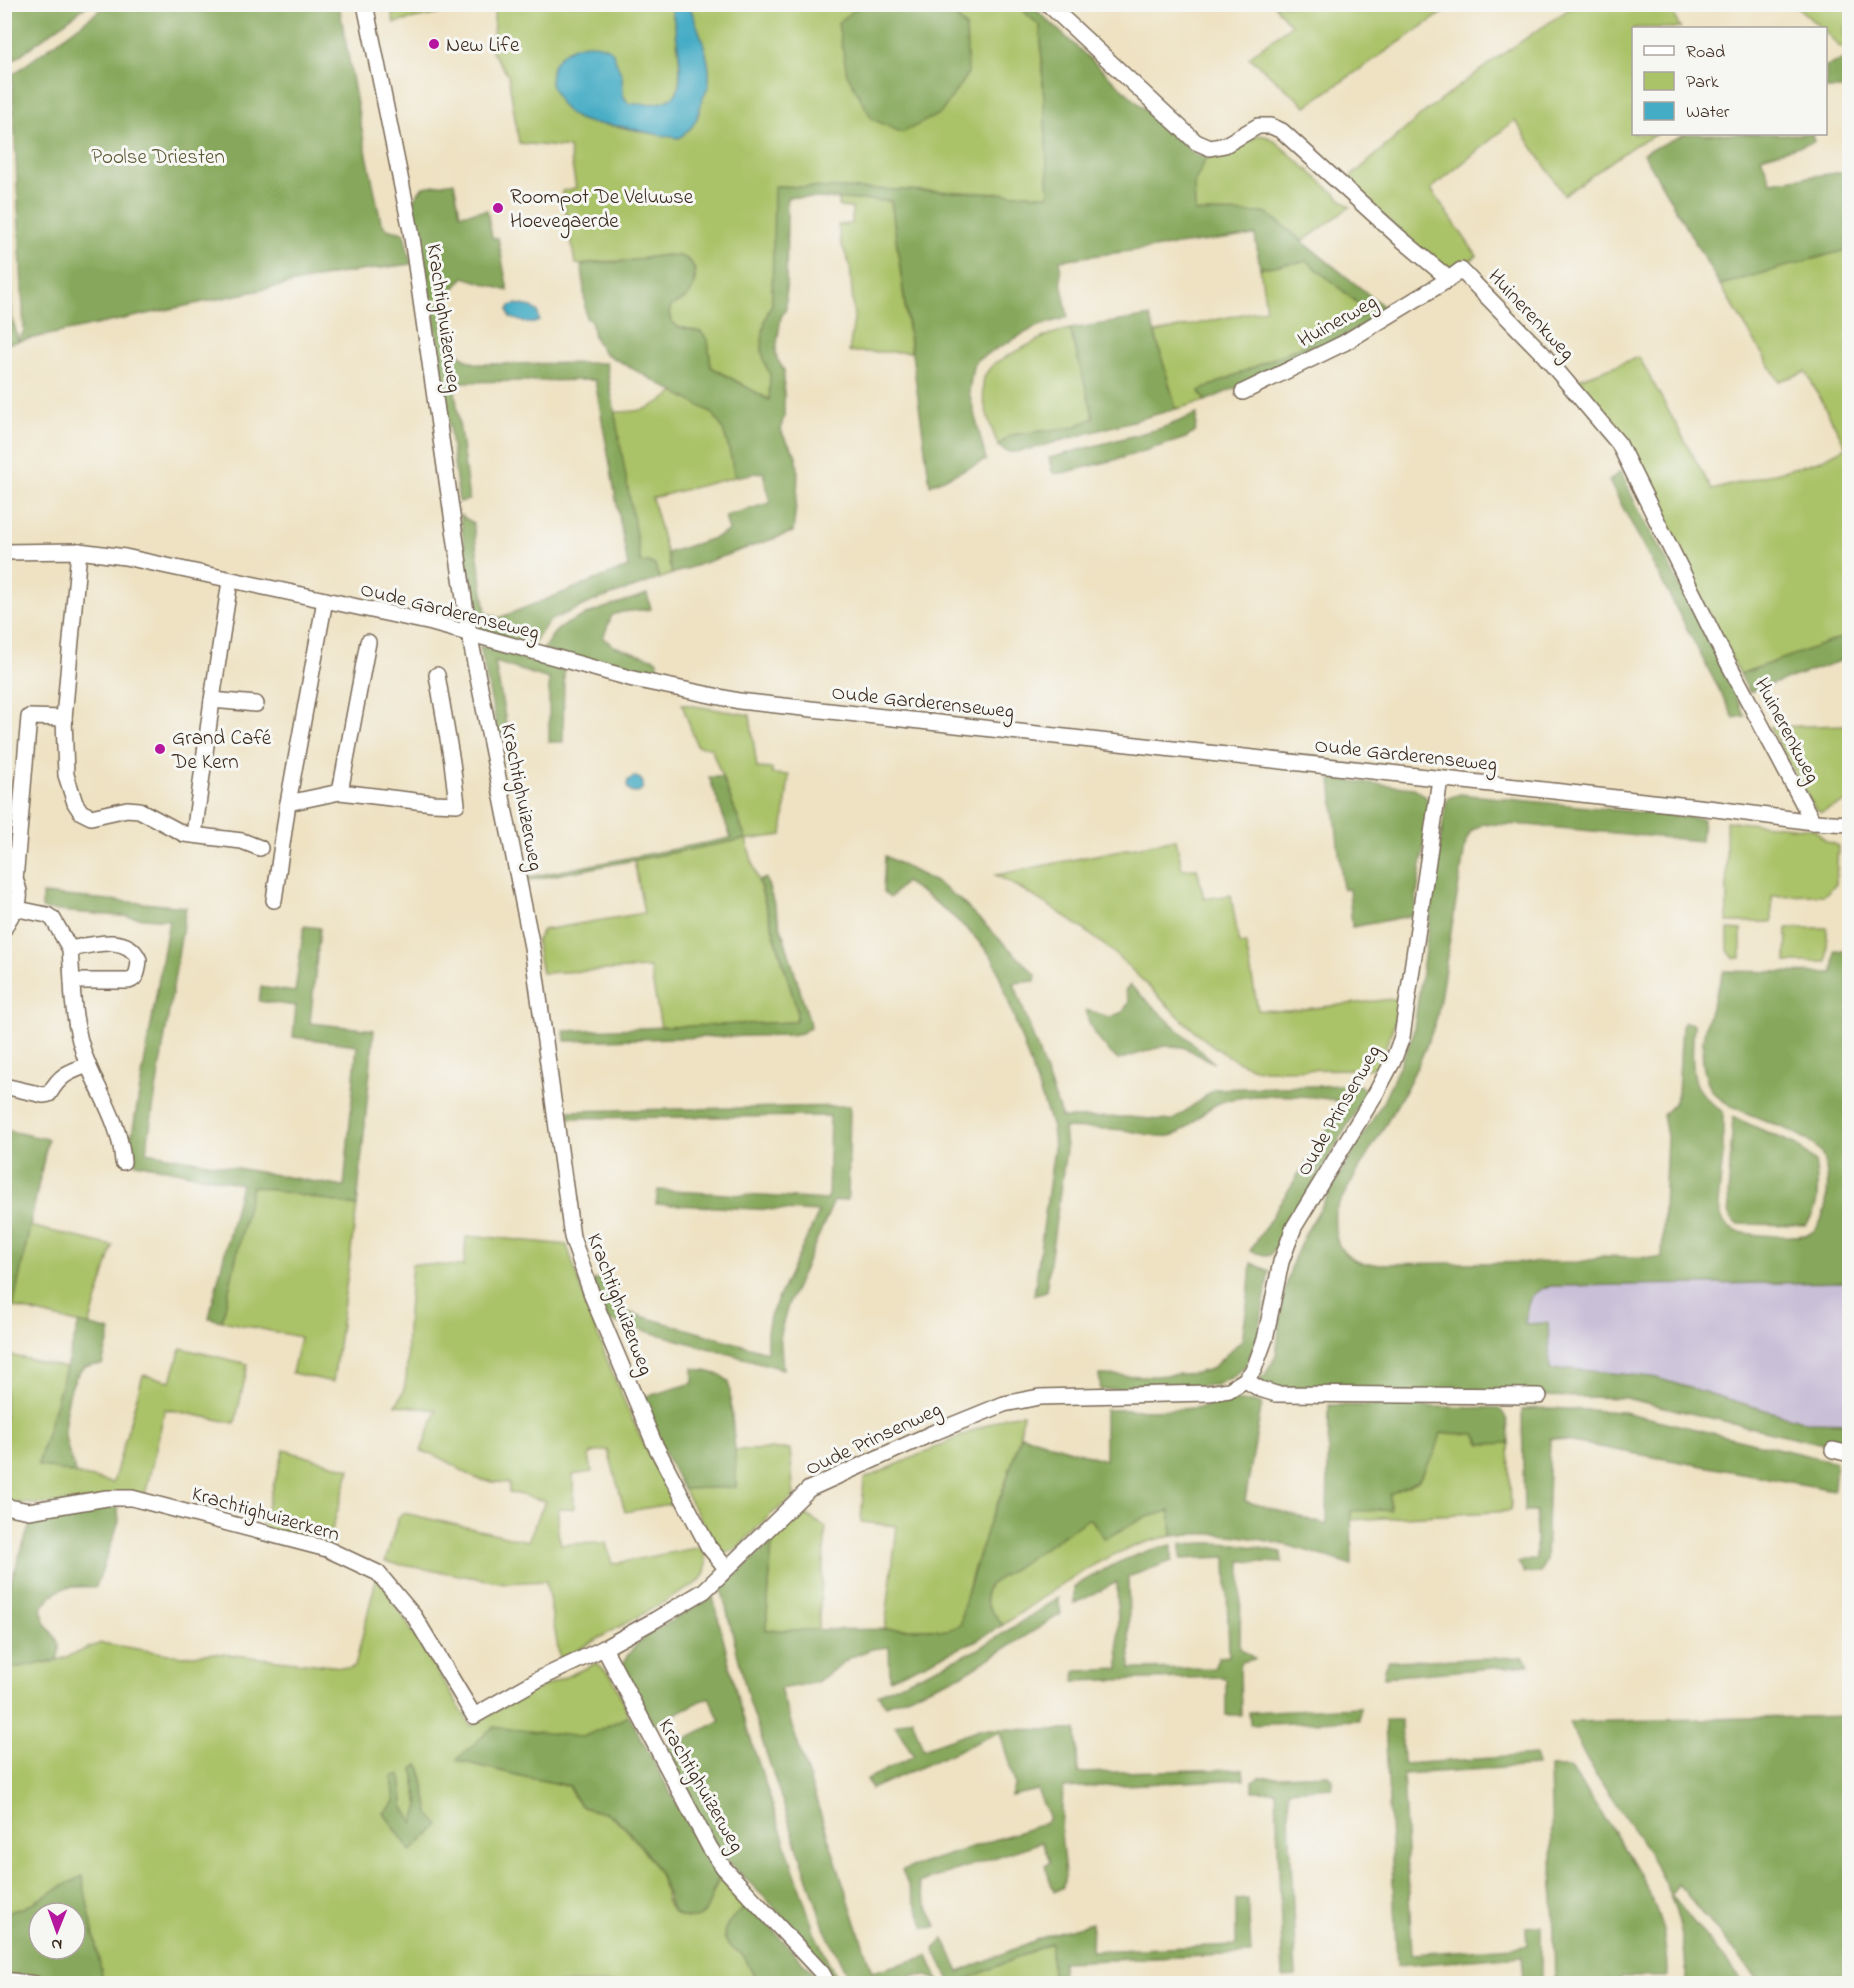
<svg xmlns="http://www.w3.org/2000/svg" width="1854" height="1988" font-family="'Indie Flower',sans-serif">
  <rect width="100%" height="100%" fill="#f6f6f2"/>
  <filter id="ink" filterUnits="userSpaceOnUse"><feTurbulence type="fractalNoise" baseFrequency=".0167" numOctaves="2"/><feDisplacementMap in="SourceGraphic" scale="12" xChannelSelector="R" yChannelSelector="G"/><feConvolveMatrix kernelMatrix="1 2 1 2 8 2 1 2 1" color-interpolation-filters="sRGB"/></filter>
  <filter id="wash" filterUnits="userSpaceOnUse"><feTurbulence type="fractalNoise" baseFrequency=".008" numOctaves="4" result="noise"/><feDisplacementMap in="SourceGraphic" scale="24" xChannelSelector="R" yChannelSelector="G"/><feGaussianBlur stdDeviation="1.35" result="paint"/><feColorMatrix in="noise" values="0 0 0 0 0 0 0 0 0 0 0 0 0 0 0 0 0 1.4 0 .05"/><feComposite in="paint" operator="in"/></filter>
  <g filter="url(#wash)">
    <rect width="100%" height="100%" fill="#eee2c3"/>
    <polygon fill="#c9bfd7" points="1849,1282 1849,1423 1806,1422 1653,1377 1570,1369 1549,1370 1525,1324 1530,1298 1538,1289 1551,1286"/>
    <g fill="#aac268" stroke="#727643" stroke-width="1.5" fill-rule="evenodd">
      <polygon points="390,5 438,5 439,14 394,23"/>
      <path d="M495,5H671C674,22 687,83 674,96C663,106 643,104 629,105L621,90L622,76L596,124C624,126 651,135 679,138C696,126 698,119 702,100C704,95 707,91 708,87C714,64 697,25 689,5H862L838,23L966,28L947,5H1017L1040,26L1049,195L775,186L772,304L768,311L762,350L770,372V400L711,367L708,340L690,329L678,327L671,321L669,313L671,306C684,300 693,296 695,281C700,242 648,258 627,261C613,262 594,259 582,266L575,263L562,191L576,188L569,148L519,143L508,75L492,52Z"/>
      <polygon points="1274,5 1454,5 1306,106 1249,57 1291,25"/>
      <polygon points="1575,5 1669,5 1680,28 1634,28 1634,134 1658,134 1635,145 1564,195 1515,120 1431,189 1477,256 1449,274 1345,182 1426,111 1491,62"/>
      <polygon points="1795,5 1849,5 1849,24 1845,27 1843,32 1849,46 1841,48 1826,33 1826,28 1821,28"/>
      <polygon points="1259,135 1268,137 1276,142 1350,207 1303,241 1267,213 1195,212 1194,184 1206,158 1217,156"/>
      <polygon points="839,199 891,201 911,352 849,352 854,319 850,265 841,243 838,225 852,224 852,208 839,207"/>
      <polygon points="1849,249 1849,635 1740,674 1644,487 1570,382 1639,357 1712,490 1819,461 1846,447 1806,372 1779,381 1720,285"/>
      <polygon points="1307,261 1367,311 1302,346 1199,391 1205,401 1176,409 1155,333 1266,309 1260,268"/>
      <path d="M1070,329L1094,418L1074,427L1011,435L998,445C991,428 979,395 984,378C986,371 991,367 996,362L1048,335Z"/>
      <path d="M675,392C688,399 706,406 716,417C727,430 731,461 735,477L652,498L672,574L659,579L655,565L641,564L614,412C644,412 651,409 675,392Z"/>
      <polygon points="682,704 750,715 757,768 772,769 772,774 789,775 782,835 746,840 797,1010 797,1018 794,1022 661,1028 650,968 542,973 536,942 543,930 644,913 634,860 746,839 711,748 697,746"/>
      <polygon points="1849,725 1849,801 1821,812 1814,807 1769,727"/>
      <polygon points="1726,821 1814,829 1826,841 1838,846 1836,884 1824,895 1772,896 1772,922 1727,922"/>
      <path d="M1176,839L1182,869L1197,868L1204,899L1231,895L1239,944H1246L1258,1010L1287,1011L1400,998L1394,1024L1378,1067L1366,1069L1265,1070C1211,1064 1150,982 1108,948C1073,920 1036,896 996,875Z"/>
      <polygon points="1787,928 1827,928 1827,962 1786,962"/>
      <polygon points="1728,929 1741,930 1741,958 1734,958 1728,951"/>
      <polygon points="252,1186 357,1206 333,1382 292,1373 300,1337 222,1321"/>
      <polygon points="30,1226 113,1246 89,1326 13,1307"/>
      <path d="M466,1237H488L567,1245C595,1334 628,1421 675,1503L625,1512L608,1450L592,1453L589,1456L592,1472L573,1475L574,1509H558V1533L561,1544L606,1543L612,1564L701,1547C708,1561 709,1573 696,1584L560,1660L546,1581L505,1583L385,1562L398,1518L404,1513L528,1541L545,1501L509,1492V1483C497,1482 482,1482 471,1476C454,1466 441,1455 421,1451L437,1410L396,1405C412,1382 405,1358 407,1331C408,1309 410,1287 412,1264L464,1266Z"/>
      <polygon points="181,1348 248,1364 235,1423 165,1409 145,1495 47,1504 5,1503 5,1354 66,1368 38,1465 113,1483 143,1375 171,1381"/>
      <path d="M1023,1414C1019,1453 1003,1488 989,1525C977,1556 966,1591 961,1623C953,1629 945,1633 936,1629H885L897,1526L861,1522L864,1479L1005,1417Z"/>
      <polygon points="1440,1433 1476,1434 1481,1444 1509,1443 1511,1511 1351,1520 1351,1511 1418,1481 1435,1453"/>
      <polygon points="790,1449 794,1497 770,1515 735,1550 723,1553 717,1548 683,1489 736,1487 735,1450"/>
      <polygon points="284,1450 350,1469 327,1546 261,1528"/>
      <path d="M1170,1511L1172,1536C1108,1547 1055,1589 1003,1625C993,1612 979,1600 989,1585L1088,1519L1092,1520L1104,1538L1144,1518Z"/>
      <polygon points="801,1512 826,1527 818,1630 766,1630 772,1543"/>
      <path d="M377,1575L471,1726L518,1698L597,1663L612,1677L629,1716L583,1737L456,1760L525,1777L569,1786C580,1820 597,1804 615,1819C628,1829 637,1842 646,1854C653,1863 661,1875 664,1887C665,1891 665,1896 666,1900C673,1919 688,1921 704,1913L721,1875L749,1904C738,1913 713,1929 730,1946C734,1950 741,1952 745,1958C750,1966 752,1975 758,1983L74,1984L5,1977L20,1909L5,1913V1669L56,1661L101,1643L181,1656L215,1653L350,1668L355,1666ZM418,1765L421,1769L429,1814L411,1851L384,1813L395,1802L401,1774L403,1806L413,1823L419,1806L413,1770ZM39,1913H75V1949H39Z"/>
      <polygon points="1051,1943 1052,1983 966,1984 965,1980"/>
    </g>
    <g fill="#87a85c" stroke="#61693d" stroke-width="1.5" fill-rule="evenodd">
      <polygon points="862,4 947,5 966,28 968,73 941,113 902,133 872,119 847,74 838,23"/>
      <polygon points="9,5 9,4 88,5 12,61"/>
      <polygon points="107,5 339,5 360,121 381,222 387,229 404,233 411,264 337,274 5,344 4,162 12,317 18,340 24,332 12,75"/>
      <path d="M1017,5H1031L1172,134L1196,155L1206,158L1194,184L1195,212L1267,213L1389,311C1331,346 1268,375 1205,401L1199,391L1302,346L1363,315L1367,311L1307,261L1260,268L1255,235L1060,260L1061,281L1068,317L1036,327L994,350L977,360L973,366L969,392L986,460L930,485L891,201L787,197L786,309L781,317L776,350L777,359L784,370V418C775,435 791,442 796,456C801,472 795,514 793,532L672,574L667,553L717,537L729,531L725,516L770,503L763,472L735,477C730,455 727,428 711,412L604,353L594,337L591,320L586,318L582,265C597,261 613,263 628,261C649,258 700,242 694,281C692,296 684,300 671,306L669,313L671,321L678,327L701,332L708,340L711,367L769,400L770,373C757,357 762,320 772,304L774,186L1049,195L1040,26Z"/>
      <polygon points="1848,58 1849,92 1843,89 1826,89 1826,66"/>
      <polygon points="1685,134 1812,134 1814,142 1761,157 1771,182 1849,171 1849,249 1720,285 1643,153"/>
      <path d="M454,182L460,214L487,210L492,238H498L508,291L464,277C456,286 447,296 445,308C439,333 454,357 477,364L606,363L641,563L648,562L655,565L659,579L594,601L549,621L531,647L476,629L460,515L473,523L486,613L499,618L628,567L595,380L454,382L469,500L459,502C446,401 434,300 412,201L423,187Z"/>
      <path d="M1150,316L1176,409L1027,450C1015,452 1008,455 998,446L1011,435L1074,427L1094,418L1070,329Z"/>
      <polygon points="1197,414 1195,432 1186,438 1115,460 1062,473 1054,473 1052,471 1049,458 1162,428"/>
      <polygon points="1621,471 1637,507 1674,574 1745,716 1734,718 1609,481"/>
      <path d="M647,594L651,609L622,612L612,615L603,638L614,646L655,659L658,662L654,679L543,650C548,642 552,633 560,628C580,614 623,602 647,594Z"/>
      <polygon points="1849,635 1849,658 1749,692 1740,674"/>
      <polygon points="480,646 564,671 563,742 549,742 549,679 495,662 509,739 499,739"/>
      <polygon points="709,777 722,777 746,839 525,881 524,878 731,838"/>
      <polygon points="1331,779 1414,788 1424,795 1430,803 1414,915 1352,927 1349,889 1343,889"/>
      <path d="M1460,794L1703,819L1701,841L1527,825L1483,824L1471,831L1466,841L1437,1017C1415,1087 1369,1147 1335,1211C1333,1237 1337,1257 1365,1264L1579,1262L1595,1259L1602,1256L1662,1258L1667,1136L1663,1115L1674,1103L1678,1093L1682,1026L1685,1022L1694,1024C1693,1041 1690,1068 1697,1085C1702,1095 1714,1106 1723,1112V1155L1718,1204L1723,1223C1728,1227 1733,1231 1739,1232C1752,1235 1800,1239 1811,1233C1830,1221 1832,1169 1820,1152C1798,1121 1718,1117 1707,1081C1694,1042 1711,1008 1724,971L1833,973L1835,950L1849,951V1282L1551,1286C1529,1291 1527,1302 1525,1324L1548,1323L1550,1370L1570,1369L1653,1377L1806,1422L1849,1423V1450L1625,1398L1403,1393L1265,1387L1259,1376L1265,1375L1276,1356L1283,1297L1293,1261L1305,1234L1383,1102L1413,1035L1446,803L1448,798Z"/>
      <path d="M885,856L937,883L960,900L1036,975L1035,981L1014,983L1062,1118L1129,1117L1172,1121L1215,1089L1348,1085H1359L1365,1090L1366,1094L1279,1242L1276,1250L1268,1256L1250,1251L1335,1117L1339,1108L1338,1101C1310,1095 1241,1091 1215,1105C1201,1112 1186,1133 1170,1136C1156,1138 1138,1132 1124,1130C1104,1128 1084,1129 1064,1128L1066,1149L1046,1291L1034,1295L1054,1148L1052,1127L994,960C970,928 940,903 905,882L890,898L883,891Z"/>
      <polygon points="766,878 809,1020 810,1027 802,1033 790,1035 565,1041 564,1031 794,1022 797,1018 797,1010 759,881"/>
      <polygon points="42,894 186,907 146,1152 344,1187 357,1045 293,1037 296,1006 259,1001 261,987 295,992 304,926 320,928 310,1023 374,1030 357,1206 252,1186 222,1321 209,1318 241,1184 136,1163 124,1133 132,1135 169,920 47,910 42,908"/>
      <path d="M1130,985L1214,1063L1183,1047L1164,1046L1118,1060C1104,1047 1088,1030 1086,1010L1110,1017L1123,1012L1129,1002L1125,991Z"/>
      <polygon points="850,1106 848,1200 834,1201 788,1305 780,1334 783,1369 606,1320 592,1280 611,1278 623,1311 767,1352 767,1332 770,1316 819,1212 656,1204 658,1190 828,1200 830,1116 569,1118 569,1111"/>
      <path d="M1733,1117L1796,1145L1815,1162C1818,1181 1821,1212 1805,1225L1737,1224L1730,1218L1728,1196Z"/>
      <polygon points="4,1130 48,1139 13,1307 5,1304"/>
      <polygon points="1251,1263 1269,1271 1258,1339 1246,1365 1235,1376 1216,1385 1101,1390 1099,1375 1153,1376 1196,1373 1211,1369 1242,1340 1248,1299"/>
      <path d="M79,1323L111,1331L102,1365C95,1365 90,1364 84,1368C69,1377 64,1417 65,1434C66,1448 72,1461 76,1474L38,1465Z"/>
      <polygon points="693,1368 721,1375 729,1382 735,1450 736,1487 683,1489 638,1399 693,1383"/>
      <path d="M1230,1400L1262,1403L1245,1501L1327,1525L1329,1405L1498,1408C1510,1417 1508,1430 1509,1443L1481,1444L1475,1434L1441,1433L1435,1453L1418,1481L1390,1494V1510L1351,1511L1352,1565C1294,1546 1234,1527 1172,1536L1170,1511L1144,1518L1104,1539L1092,1520L1088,1519L989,1585C979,1600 993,1612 1003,1625L975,1641L890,1679L889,1647L872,1649L851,1657L817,1682L780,1689L872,1972L928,1956L939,1981C920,1970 904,1979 884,1983C874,1985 862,1984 851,1983L825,1930L749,1701L721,1587L772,1543L766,1630L936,1629C945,1633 953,1629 961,1623L963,1608L988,1525L1001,1497L1021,1435L1105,1460V1410C1141,1409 1199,1413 1230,1400Z"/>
      <polygon points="1550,1408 1623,1412 1836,1462 1834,1490 1550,1438 1546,1560 1541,1573 1524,1573 1518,1563 1536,1559 1536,1512 1524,1512 1522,1409"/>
      <path d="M109,1503L118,1509L119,1522L96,1587C68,1586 57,1584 41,1609C43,1614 44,1619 46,1624C55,1640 63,1639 57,1661L5,1669V1598L32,1519L43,1512Z"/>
      <path d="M1209,1543L1237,1544L1281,1552L1282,1563L1241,1561L1240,1648L1255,1659L1242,1662L1240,1667L1241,1715H1226V1680L1223,1677L1075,1681V1671L1119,1669L1117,1582L1074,1604V1587C1104,1568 1137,1551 1172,1545V1561L1128,1577L1130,1669L1214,1668L1219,1657L1229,1656L1226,1557L1181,1559V1544Z"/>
      <path d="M713,1597L739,1704L815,1934L839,1983H836L772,1905L718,1851L665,1749L720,1721L709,1697L653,1725L622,1668C630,1635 686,1615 713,1597Z"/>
      <polygon points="1058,1598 1061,1614 966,1673 886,1705 878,1695 884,1691 979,1649"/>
      <polygon points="1523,1657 1529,1665 1384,1677 1385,1666 1389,1661"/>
      <polygon points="1360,1707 1359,1720 1250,1725 1249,1712"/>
      <path d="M629,1716L708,1862L721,1875C718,1880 715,1886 713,1891C709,1905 707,1920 688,1918C668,1917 669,1898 664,1884C659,1871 651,1859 643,1849C634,1838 626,1826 615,1818C596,1804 580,1819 570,1786L525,1777L456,1760L493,1727L583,1737Z"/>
      <path d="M1849,1716V1983H1761L1678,1884L1671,1895L1744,1983H1686C1688,1886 1633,1837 1587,1760C1580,1748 1575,1735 1569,1722Z"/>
      <polygon points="912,1718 923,1749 979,1729 1076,1730 1078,1773 1243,1769 1244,1779 1063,1788 1061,1833 1065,1875 1063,1887 1054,1892 1045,1866 1050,1862 1042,1842 918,1883 937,1927 925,1928 902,1870 1046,1823 1049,1817 1037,1790 1011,1796 1015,1784 1000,1732 871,1789 867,1779 914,1756 895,1725"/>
      <polygon points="1385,1720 1401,1720 1403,1764 1536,1755 1537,1766 1403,1774 1412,1954 1528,1946 1527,1927 1541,1926 1541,1979 1523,1980 1521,1956 1397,1966"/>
      <polygon points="418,1765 421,1769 429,1814 439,1825 411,1851 384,1813 395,1802 392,1777 401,1774 403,1806 413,1823 419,1806 413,1769"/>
      <path d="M1550,1767H1569C1603,1817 1645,1868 1662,1927C1666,1944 1667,1960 1667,1977H1620L1619,1983H1555Z"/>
      <polygon points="1327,1774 1332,1779 1332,1787 1288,1790 1296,1976 1283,1977 1276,1791 1253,1791 1253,1781 1260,1777"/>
      <path d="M82,1876L103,1980L5,1977V1913L23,1908ZM39,1913H75V1949H39Z"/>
      <polygon points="1248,1899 1251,1954 1062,1962 1063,1983 1052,1983 1051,1943 965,1980 966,1984 951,1983 934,1949 944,1939 959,1972 1048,1935 1092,1923 1091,1951 1236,1945 1236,1900"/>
      <path d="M749,1904L810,1970L819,1983H759C752,1975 750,1967 745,1958C741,1952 735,1950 730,1946C713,1930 738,1913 749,1904Z"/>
    </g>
    <g fill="#45acc5" stroke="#406b72" stroke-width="1.5">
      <path d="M671,5H689C697,25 714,64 708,87C707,91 704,95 702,100C697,119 696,126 679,138C660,136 643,131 624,127C608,123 589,126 575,117C566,112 561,106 557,97C555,93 552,88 551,84C545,52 588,33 612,51L622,76L623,96L629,104C643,104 663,106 674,96C688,83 674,22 671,5Z"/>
      <path d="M516,304L532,307L538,312L539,321C530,326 520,321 510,317L508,310L510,306Z"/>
      <circle cx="635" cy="785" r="8"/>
    </g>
  </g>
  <g filter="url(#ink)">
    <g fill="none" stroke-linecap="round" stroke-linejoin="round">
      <defs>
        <g id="minor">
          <polyline points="365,4 411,231 469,633 532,947 572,1237 593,1298 654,1443 708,1546 726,1568"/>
          <polyline points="1048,4 1196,142 1210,148 1225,145 1258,126 1271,126 1282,131 1400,238 1449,279 1461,270 1543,354 1619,444 1718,644 1813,822"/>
          <polyline points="1243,392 1344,343 1449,279"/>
          <polyline points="4,552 79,551 125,557 432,623 633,679 739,701 1716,809 1813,822 1850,824"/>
          <polyline points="230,581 212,700 256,704"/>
          <polyline points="64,718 66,775 75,803 81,812 91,817 127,809 139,810 184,834 242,841 260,848"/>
          <polyline points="340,792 433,803 457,804 452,762 437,675"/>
          <polyline points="288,803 340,792 368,642"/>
          <polyline points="194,835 212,700"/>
          <path d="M4,880H15C27,903 11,911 4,929"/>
          <polyline points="15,880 29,717 64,718 79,551"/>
          <polyline points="274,900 288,803 325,600"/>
          <path d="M18,909L47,915L53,919L70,949L72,981H129C138,978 138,968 139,960C128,933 91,945 70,949"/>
          <path d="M72,981C73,1010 77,1040 89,1067C102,1098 121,1127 123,1162"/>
          <path d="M4,1086L43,1095L49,1094C60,1075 68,1072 88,1065"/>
          <polyline points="1245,1380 1260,1389 1276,1394 1539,1396"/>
          <polyline points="1833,1450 1850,1454"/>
          <polyline points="4,1506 29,1511 107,1498 132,1498 327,1549 378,1573 414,1616 474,1716 539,1679 604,1648 655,1620 704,1591 809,1489 935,1432 1004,1404 1039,1397 1209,1393 1229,1390 1245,1380 1254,1369 1265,1339 1281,1262 1294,1227 1376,1093 1393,1061 1402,1037 1440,779"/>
          <polyline points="604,1648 710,1848 724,1868 822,1973 828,1984"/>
          <polyline points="4,1980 35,1984"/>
        </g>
      </defs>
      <use href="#minor" stroke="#7a6a58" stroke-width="18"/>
      <use href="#minor" stroke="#fff" stroke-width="15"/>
    </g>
  </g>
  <g fill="#b5179e" stroke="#f6f6f2" stroke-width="2">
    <circle cx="434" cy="44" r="6"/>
    <circle cx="498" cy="208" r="6"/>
    <circle cx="160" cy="749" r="6"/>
  </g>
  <g text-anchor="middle" stroke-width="6" stroke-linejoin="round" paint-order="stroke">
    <g font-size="21" fill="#3b2a1e" stroke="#f6f6f2" text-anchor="start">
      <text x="446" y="51">New Life</text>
      <text x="510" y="203">Roompot De Veluwse<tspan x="510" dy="24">Hoevegaerde</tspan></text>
      <text x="172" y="744">Grand Café<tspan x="172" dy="24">De Kern</tspan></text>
    </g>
    <g font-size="21" fill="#5c5834" stroke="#f6f6f2">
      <text x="158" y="163">Poolse Driesten</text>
    </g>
    <g font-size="21" fill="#3b2a1e" stroke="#f6f6f2">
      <text transform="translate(1532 314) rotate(47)" y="7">Huinerenkweg</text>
      <text transform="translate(445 318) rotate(82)" y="7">Krachtighuizerweg</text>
      <text transform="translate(1337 320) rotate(-29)" y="7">Huinerweg</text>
      <text transform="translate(450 610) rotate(14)" y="7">Oude Garderenseweg</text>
      <text transform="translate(923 701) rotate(6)" y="7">Oude Garderenseweg</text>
      <text transform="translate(1788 730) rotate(62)" y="7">Huinerenkweg</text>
      <text transform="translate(1406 754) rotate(6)" y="7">Oude Garderenseweg</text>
      <text transform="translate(523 797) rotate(79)" y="7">Krachtighuizerweg</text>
      <text transform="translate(1338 1110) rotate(-60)" y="7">Oude Prinsenweg</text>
      <text transform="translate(621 1304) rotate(69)" y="7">Krachtighuizerweg</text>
      <text transform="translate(873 1438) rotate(-25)" y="7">Oude Prinsenweg</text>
      <text transform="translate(266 1513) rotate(16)" y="7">Krachtighuizerkern</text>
      <text transform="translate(702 1785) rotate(60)" y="7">Krachtighuizerweg</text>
    </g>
  </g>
  <rect width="1854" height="1988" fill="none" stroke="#f6f6f2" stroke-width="24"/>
  <rect x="1632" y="27" width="195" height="108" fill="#f6f6f2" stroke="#aba49d" stroke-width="1.5"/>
  <rect x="1644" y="46" width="30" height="9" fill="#ffffff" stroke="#aba49d" stroke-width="1.5"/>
  <text x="1686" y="57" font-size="18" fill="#3b2a1e">Road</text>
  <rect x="1644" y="72" width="30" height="18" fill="#aac268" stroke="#aba49d" stroke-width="1.5"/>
  <text x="1686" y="87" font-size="18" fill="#3b2a1e">Park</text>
  <rect x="1644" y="102" width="30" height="18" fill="#45acc5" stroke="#aba49d" stroke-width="1.5"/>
  <text x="1686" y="117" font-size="18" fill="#3b2a1e">Water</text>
  <g transform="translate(57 1931) rotate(181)"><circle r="28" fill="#f6f6f2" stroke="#aba49d" stroke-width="1.5"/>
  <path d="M0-4.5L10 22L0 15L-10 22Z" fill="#b5179e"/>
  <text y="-9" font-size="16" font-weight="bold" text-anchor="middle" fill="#3b2a1e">N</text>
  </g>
</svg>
